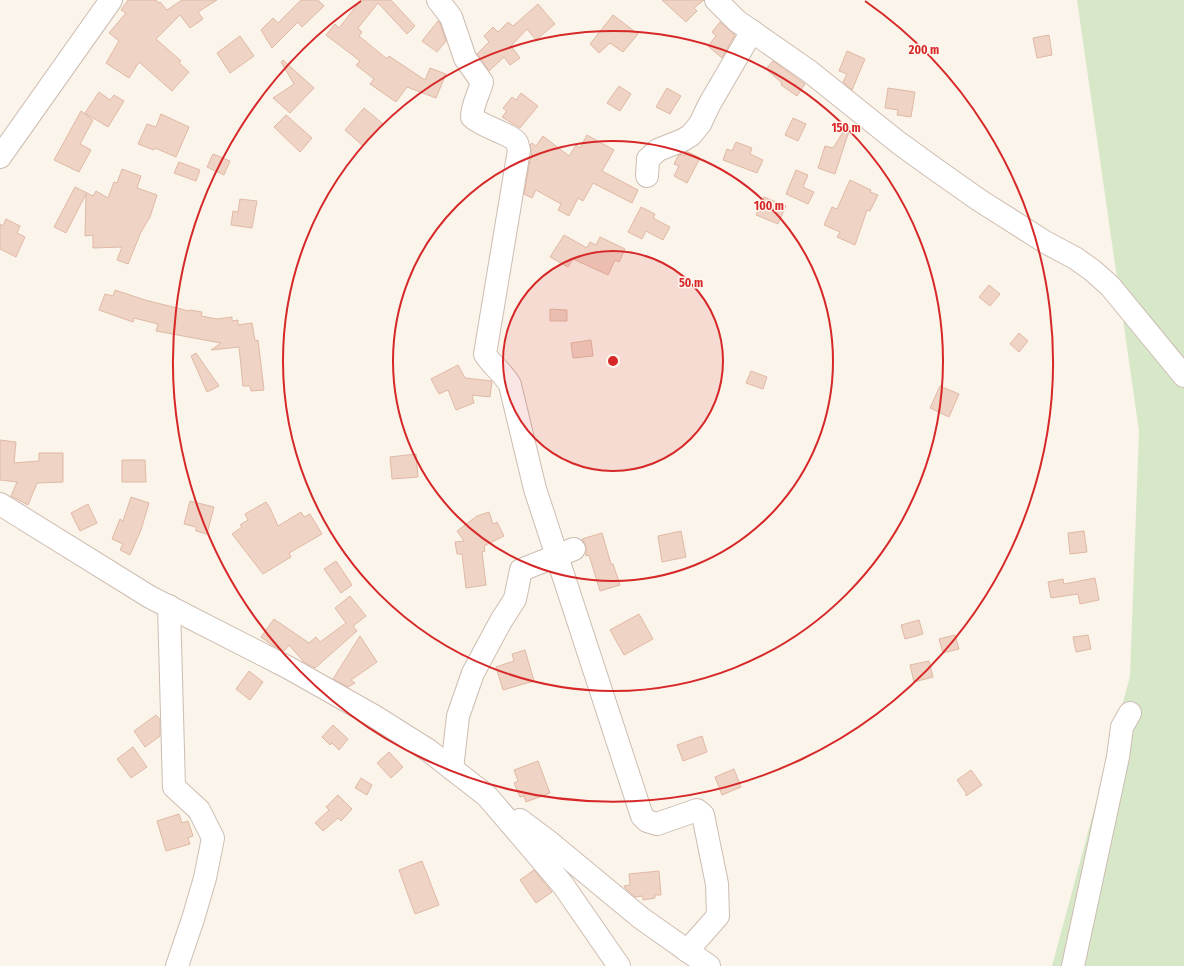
<svg xmlns="http://www.w3.org/2000/svg" width="1184" height="966" font-family="'Fira Sans Condensed',sans-serif">
  <rect width="100%" height="100%" fill="#fbf4ea"/>
  <polygon fill="#d7e8c9" points="1077,0 1184,0 1184,966 1052,966 1130,676 1139,431"/>
  <g fill="#efd3c4" stroke="#e0b9a5">
    <polygon points="128,0 156,0 159,3 160,2 167,10 182,0 217,0 198,12 203,19 190,28 180,15 156,39 181,61 179,63 189,72 172,91 139,62 129,78 106,63 119,41 109,33 126,13 121,10"/>
    <polygon points="301,0 318,0 324,6 302,27 298,22 272,48 261,30 273,18 278,23"/>
    <polygon points="361,0 391,0 415,26 407,34 378,3 358,28 362,32 359,36 387,59 389,56 425,80 430,68 446,74 436,98 407,87 396,102 370,84 374,79 356,65 360,61 326,35 335,24 339,28"/>
    <polygon points="662,0 704,0 694,8 697,11 686,22"/>
    <polygon points="538,4 555,24 536,40 527,29 511,46 520,58 510,65 504,57 489,71 477,54 489,42 484,36 493,27 498,32 508,22 513,26"/>
    <polygon points="613,15 638,34 623,52 610,43 599,53 590,44"/>
    <polygon points="438,21 440,23 446,41 437,52 422,41"/>
    <polygon points="720,22 735,35 722,58 708,46 716,36 712,32"/>
    <polygon points="1049,35 1052,55 1037,58 1033,38"/>
    <polygon points="240,36 254,56 230,73 217,53"/>
    <polygon points="847,51 865,59 852,90 843,82 847,74 839,71"/>
    <polygon points="283,60 314,88 290,113 273,98 294,84 281,62"/>
    <polygon points="773,61 805,84 797,96 781,85 782,83 766,69"/>
    <polygon points="619,86 631,94 620,111 607,103"/>
    <polygon points="667,88 681,96 670,114 656,107"/>
    <polygon points="888,88 915,92 911,117 897,115 898,110 885,108"/>
    <polygon points="99,92 110,100 114,95 124,101 108,127 85,113"/>
    <polygon points="521,93 538,106 520,128 502,117 507,111 503,108 512,97 516,100"/>
    <polygon points="364,108 383,124 363,146 345,130"/>
    <polygon points="81,111 93,120 80,144 91,150 79,172 54,160"/>
    <polygon points="161,114 189,127 176,157 155,148 154,150 138,144 147,124 156,127"/>
    <polygon points="286,115 312,138 300,152 274,127"/>
    <polygon points="793,118 806,124 798,141 785,135"/>
    <polygon points="845,129 849,131 835,174 818,168 825,146 833,148"/>
    <polygon points="587,135 614,150 602,171 638,190 632,203 593,183 583,201 578,198 569,216 558,210 561,204 536,190 532,198 524,194 530,160 532,157 530,145 532,143 536,146 543,136 569,156 576,145 580,148"/>
    <polygon points="736,142 752,148 750,154 763,160 757,173 723,160 727,149 732,151"/>
    <polygon points="686,152 688,152 700,158 687,183 674,176 679,166 674,164 678,156 681,154 684,156"/>
    <polygon points="213,154 230,161 224,175 207,167"/>
    <polygon points="179,162 200,170 196,181 174,173"/>
    <polygon points="122,169 141,176 137,188 157,195 150,217 141,232 128,264 117,260 122,247 93,248 93,235 85,236 86,194 66,233 54,227 75,187 93,196 96,191 108,198 114,182 117,183"/>
    <polygon points="796,170 808,175 803,187 814,192 808,204 786,194"/>
    <polygon points="850,180 871,190 870,192 878,195 870,211 867,210 855,245 837,237 840,232 824,225 832,207 837,209"/>
    <polygon points="764,197 786,206 778,224 756,215"/>
    <polygon points="240,199 257,201 252,228 231,225 233,211 238,212"/>
    <polygon points="641,207 655,214 653,218 670,227 663,240 646,231 642,239 628,232"/>
    <polygon points="6,219 20,226 17,233 25,237 16,257 0,249 0,224 3,226"/>
    <polygon points="564,235 587,248 590,242 596,245 600,237 625,249 619,262 615,260 608,275 573,259 568,267 550,257"/>
    <polygon points="989,285 1000,294 990,306 979,297"/>
    <polygon points="115,290 145,300 189,311 190,310 202,312 201,316 217,319 232,317 232,321 238,320 238,325 252,323 255,341 258,340 264,390 251,391 250,386 243,386 239,347 211,350 221,343 156,331 158,324 134,318 133,322 99,310 105,294 113,296"/>
    <polygon points="550,309 567,310 567,321 550,321"/>
    <polygon points="1019,333 1028,341 1019,352 1010,344"/>
    <polygon points="591,340 593,356 573,358 571,343"/>
    <polygon points="196,353 219,386 207,392 191,356"/>
    <polygon points="458,365 465,378 492,381 490,397 472,395 474,403 456,410 448,390 439,394 431,379"/>
    <polygon points="751,371 767,377 763,389 746,383"/>
    <polygon points="940,386 959,394 949,417 930,408"/>
    <polygon points="0,440 16,442 14,463 39,461 39,453 63,453 63,482 37,483 28,505 11,496 17,482 0,480"/>
    <polygon points="416,454 418,477 392,479 390,457"/>
    <polygon points="122,460 145,460 146,482 122,482"/>
    <polygon points="131,497 149,503 141,530 130,555 120,550 123,544 112,539 120,519 123,521"/>
    <polygon points="190,501 214,507 207,534 196,531 196,527 184,524"/>
    <polygon points="266,502 270,508 278,526 301,512 304,517 310,514 322,534 289,553 291,557 263,574 232,534 242,527 240,525 248,520 245,514"/>
    <polygon points="88,504 97,523 80,531 71,513"/>
    <polygon points="489,512 493,524 497,522 504,536 484,546 485,551 482,552 486,585 466,588 462,554 457,554 455,542 464,541 457,531 477,516"/>
    <polygon points="681,531 686,557 662,562 658,536"/>
    <polygon points="1084,531 1087,552 1070,554 1068,533"/>
    <polygon points="602,533 611,564 613,564 620,585 600,591 589,555 586,556 586,545 582,539"/>
    <polygon points="336,561 352,585 341,593 324,569"/>
    <polygon points="1095,578 1099,600 1080,604 1078,594 1051,598 1048,582 1063,579 1064,584"/>
    <polygon points="350,596 366,616 353,626 357,631 315,668 304,662 289,645 284,651 272,645 261,637 274,619 309,643 316,637 320,642 346,623 335,608"/>
    <polygon points="639,614 653,639 624,655 610,630"/>
    <polygon points="919,620 923,634 905,639 901,625"/>
    <polygon points="955,635 959,649 943,653 939,639"/>
    <polygon points="1088,635 1091,649 1076,652 1073,637"/>
    <polygon points="360,636 377,662 351,680 355,683 348,687 333,679"/>
    <polygon points="525,650 534,681 503,690 496,667 514,661 512,654"/>
    <polygon points="929,661 933,677 914,682 910,665"/>
    <polygon points="249,671 263,682 250,700 236,689"/>
    <polygon points="156,715 160,719 160,736 145,747 134,731"/>
    <polygon points="333,725 348,739 339,750 332,743 330,745 322,737"/>
    <polygon points="702,736 707,752 683,761 677,745"/>
    <polygon points="133,747 147,767 131,778 117,759"/>
    <polygon points="389,752 403,767 391,778 377,763"/>
    <polygon points="538,761 550,793 526,802 524,796 520,797 514,783 518,781 514,770"/>
    <polygon points="734,769 741,787 722,795 715,777"/>
    <polygon points="971,770 982,785 966,796 966,793 957,780"/>
    <polygon points="361,778 372,785 367,795 355,788"/>
    <polygon points="338,795 352,809 341,821 338,818 323,831 315,823 329,810 326,807"/>
    <polygon points="179,814 182,823 188,821 193,836 188,838 190,844 166,851 157,821"/>
    <polygon points="422,861 439,905 415,914 399,870"/>
    <polygon points="534,870 552,892 536,903 520,880"/>
    <polygon points="659,871 661,895 655,895 655,898 643,900 643,896 635,897 625,888 624,886 630,885 629,874"/>
  </g>
  <g fill="none" stroke-linecap="round" stroke-linejoin="round">
    <defs>
      <g id="minor">
        <path d="M438,0L451,17L465,58L482,82C479,94 472,105 472,117C482,127 512,134 517,143C518,145 518,148 519,150L485,354C492,366 503,372 510,385L535,489L642,816L647,821L657,824L697,810L703,815L717,884L718,916L687,951"/>
        <polyline points="716,0 737,21 809,71 899,143 935,169 979,200 1045,242 1075,258 1092,270 1110,286 1184,376"/>
        <polyline points="0,157 111,0"/>
        <polyline points="647,176 648,159 658,150 683,140 691,135 700,124 709,105 752,31"/>
        <polyline points="0,504 150,597 289,668 374,716 428,750 487,796 563,885 619,966"/>
        <polyline points="169,606 174,787 199,810 213,838 205,878 193,919 177,966"/>
        <polyline points="452,769 458,716 473,673 501,621 515,599 521,570 574,549"/>
        <polyline points="520,820 548,841 641,918 709,966"/>
        <polyline points="1073,966 1118,757 1122,727 1130,713"/>
      </g>
    </defs>
    <use href="#minor" stroke="#cdbcb1" stroke-width="24"/>
    <use href="#minor" stroke="#fff" stroke-width="22"/>
  </g>
  <circle cx="613" cy="361" r="110" fill="#d62828" fill-opacity=".12"/>
  <g fill="none" stroke="#d62828" stroke-width="2">
    <circle cx="613" cy="361" r="110"/>
    <circle cx="613" cy="361" r="220"/>
    <circle cx="613" cy="361" r="330"/>
    <path d="M865 1A440 440 0 1 1 361 1"/>
  </g>
  <circle cx="613" cy="361" r="6" fill="#d62828" stroke="#fef8f1" stroke-width="2"/>
  <g font-size="12" text-anchor="middle" font-weight="bold" fill="#d62828" stroke="#fef8f1" stroke-width="3" stroke-linejoin="round" paint-order="stroke">
    <text x="924" y="54">200 m</text>
    <text x="846" y="132">150 m</text>
    <text x="769" y="210">100 m</text>
    <text x="691" y="287">50 m</text>
  </g>
</svg>
